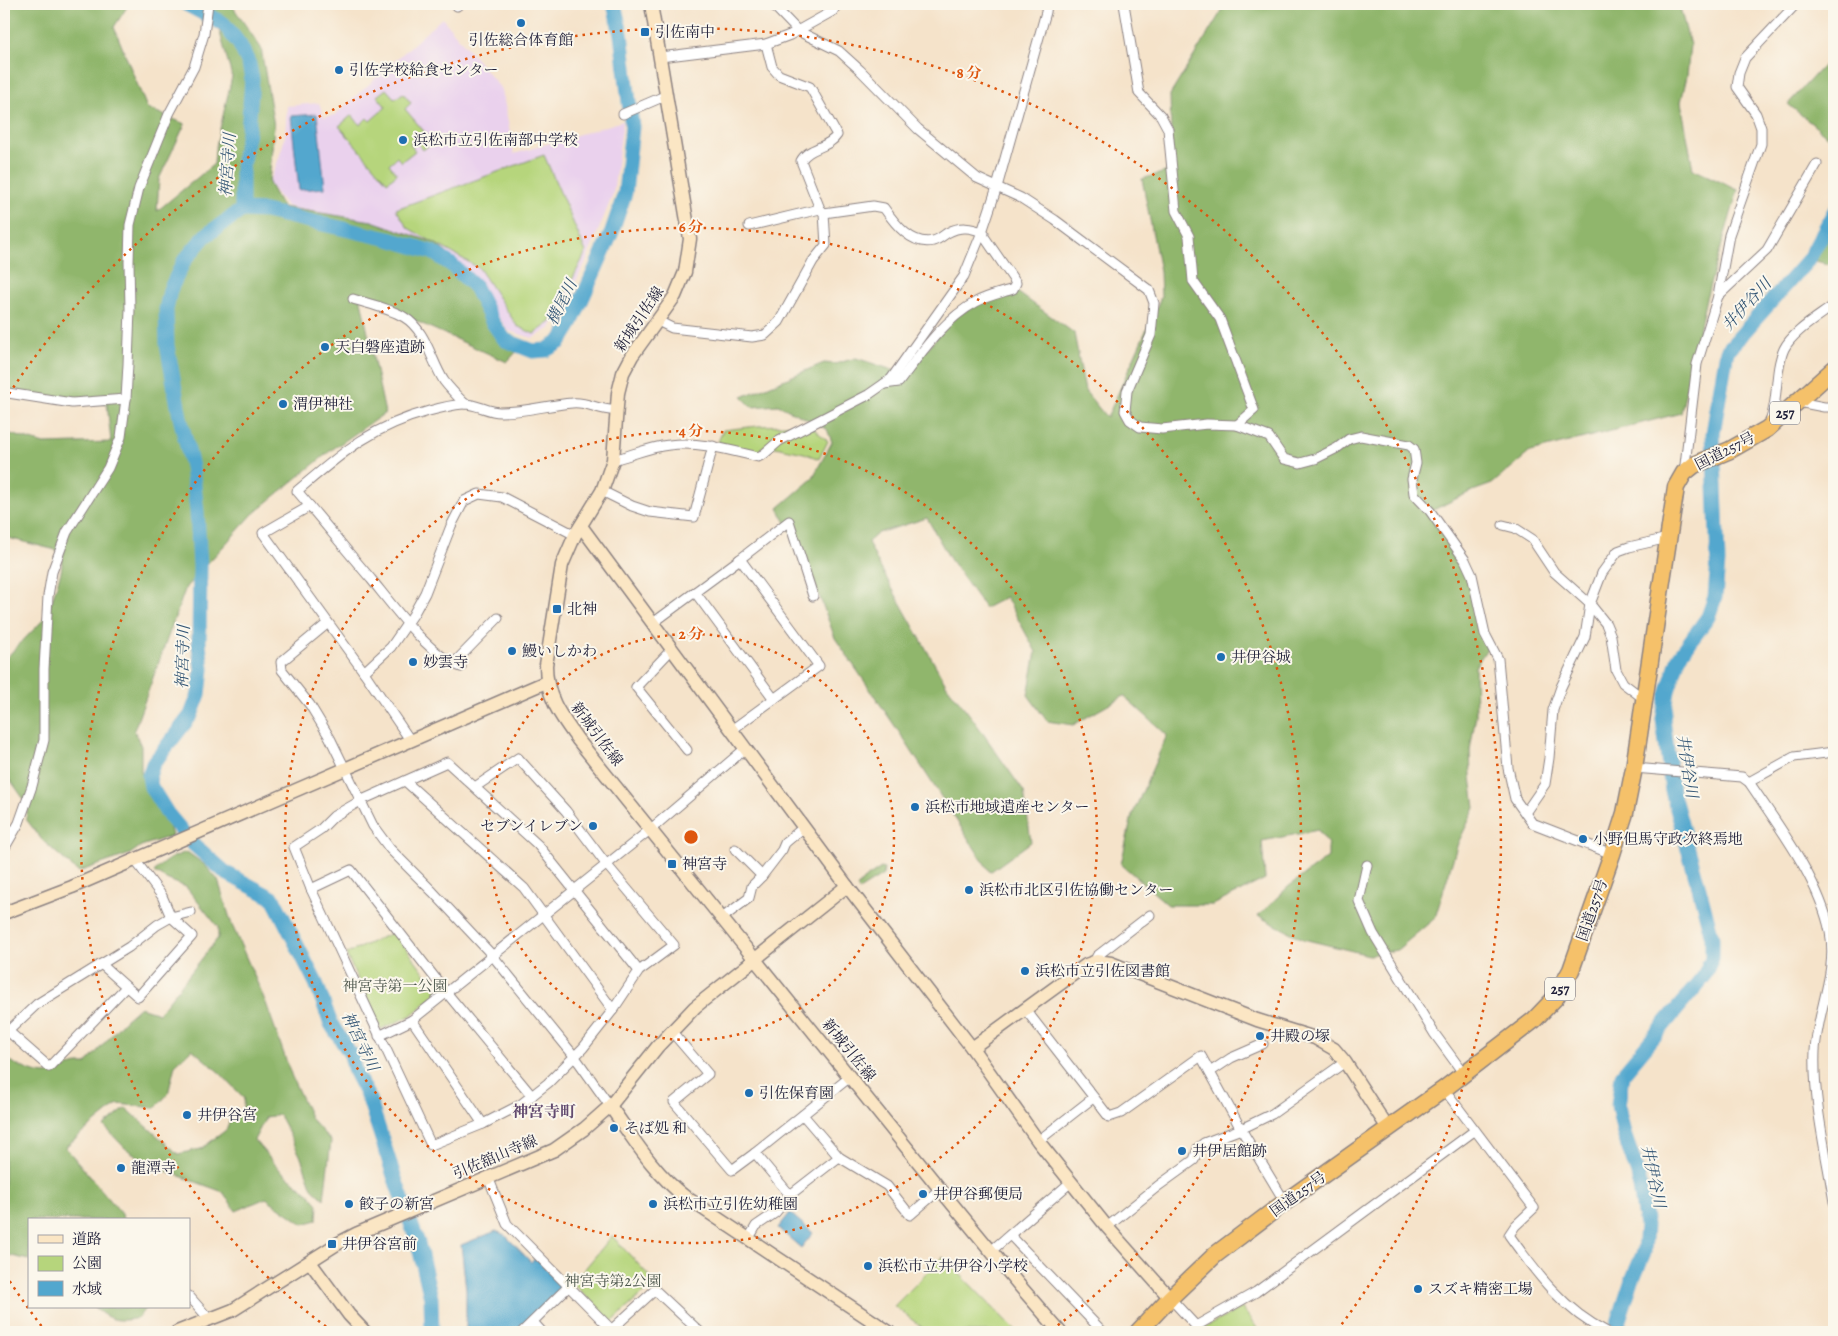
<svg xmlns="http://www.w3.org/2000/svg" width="1838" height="1336" font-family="Alegreya,'Noto Serif JP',serif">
  <rect width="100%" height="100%" fill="#fbf7ec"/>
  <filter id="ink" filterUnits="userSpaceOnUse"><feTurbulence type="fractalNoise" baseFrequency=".02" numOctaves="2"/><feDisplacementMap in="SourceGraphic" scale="10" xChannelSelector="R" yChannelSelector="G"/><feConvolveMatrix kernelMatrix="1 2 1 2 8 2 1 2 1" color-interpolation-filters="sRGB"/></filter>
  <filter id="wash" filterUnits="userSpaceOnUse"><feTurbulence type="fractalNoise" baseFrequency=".0096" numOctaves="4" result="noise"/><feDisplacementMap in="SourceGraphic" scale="20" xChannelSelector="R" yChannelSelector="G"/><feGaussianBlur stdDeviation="1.12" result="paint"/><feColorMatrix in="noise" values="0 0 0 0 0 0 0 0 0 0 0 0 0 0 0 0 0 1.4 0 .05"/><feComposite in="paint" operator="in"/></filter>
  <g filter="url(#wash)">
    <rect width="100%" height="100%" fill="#f5e3ca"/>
    <polygon fill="#ead1ed" points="442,18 502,90 514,154 623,121 613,194 585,264 551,328 533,338 509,331 497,315 469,272 438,245 378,228 286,206 269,183 279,158 285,137 287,106 319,103 324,117 335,115"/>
    <g fill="#b6d57c" stroke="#6c7c5c">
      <polygon points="386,89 395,99 403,93 411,103 405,109 433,142 423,150 415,140 410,144 415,151 401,162 397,157 389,164 397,174 387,182 339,126 352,115 360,125 367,118 370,121 386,107 377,96"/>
      <polygon points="544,155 586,252 551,322 534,334 517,326 479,268 408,228 396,209"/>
      <polygon points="808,424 828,441 819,459 804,453 766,445 756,452 718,442 723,430 758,426"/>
      <polygon points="394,932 439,992 410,1016 381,1029 346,954"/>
      <polygon points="612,1236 655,1282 611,1323 573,1283"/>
      <polygon points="943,1257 1017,1332 928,1332 894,1306"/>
      <polygon points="1242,1308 1260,1332 1196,1332"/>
    </g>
    <g fill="#90b66c" stroke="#596c54">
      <polygon points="4,4 129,4 114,27 147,108 185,124 159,179 157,211 214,164 215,150 232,77 215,14 196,4 231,4 261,48 274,126 269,183 282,207 372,221 435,243 469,272 518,350 507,362 360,296 385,413 330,451 253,514 186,587 134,730 141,746 141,771 151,795 165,809 172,836 141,846 130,854 78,872 42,840 26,819 28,805 4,771 4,660 47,616 61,572 65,543 60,551 4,537 4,432 44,444 111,442 107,403 68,403 4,390"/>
      <polygon points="1226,4 1679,4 1690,45 1687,76 1681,102 1693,169 1738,190 1706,298 1681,413 1530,452 1492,484 1470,492 1431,511 1467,570 1488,647 1475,667 1476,715 1470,750 1471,777 1475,808 1458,843 1435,918 1397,950 1369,955 1303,939 1258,916 1288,887 1328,857 1328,844 1318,830 1262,841 1265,879 1213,905 1168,905 1121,864 1132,816 1167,735 1124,696 1073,725 1047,721 1028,695 1036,652 1006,597 985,608 950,559 927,518 878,533 868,542 879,565 947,686 973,719 1024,792 1031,842 990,872 901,735 835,638 806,560 778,508 812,479 832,442 827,429 778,405 752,407 742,397 824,363 835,364 856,358 905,374 954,318 982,300 1013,289 1074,333 1085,391 1107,418 1161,297 1160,271 1142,179 1172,170 1170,95"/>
      <polygon points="1834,54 1834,142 1788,104"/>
      <polygon points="1834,209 1834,266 1816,261"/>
      <path d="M187,852L205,865L218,880L232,925L266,1003L292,1077L311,1119L331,1141L324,1199L312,1188L300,1155L279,1115L266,1117L254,1140L280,1170L307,1192L318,1204L317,1220L303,1224L266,1198L236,1211L223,1192L153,1166L125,1148L104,1126L126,1108L178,1154L201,1149L226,1130L231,1117L242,1113L244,1098L220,1073L192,1049L175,1065L168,1094L155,1108L118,1104L65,1147L122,1214L123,1220H29V1260L4,1254V1058C18,1065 36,1077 53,1073C68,1069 68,1063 86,1064L124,1021L140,1007L159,1013L218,938V927L186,887L166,879L154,872C163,861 174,856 187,852Z"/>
      <polygon points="881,868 884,869 883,875 859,890 857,888 863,880"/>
      <path d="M94,1307H146L138,1318C119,1322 109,1321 94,1307Z"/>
    </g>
    <g fill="#52a7ce" stroke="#3a6484">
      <polygon points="317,114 325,188 299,190 291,116"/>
      <polygon points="790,1213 813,1233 801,1248 778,1228"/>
      <polygon points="496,1231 505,1235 531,1262 536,1258 563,1286 519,1332 466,1332 466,1289 461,1245"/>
    </g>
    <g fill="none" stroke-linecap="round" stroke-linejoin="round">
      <g stroke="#52a7ce" stroke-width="15">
        <polyline points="186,4 224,24 240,45 249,64 252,79 248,132 242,167 242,210 205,236 184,261 170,290 166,310 167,345 180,417 192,467 197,512 200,566 199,645 202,669 199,694 191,715 153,764 149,776 151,787 167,813 192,843 226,873 273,898 316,983 331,1024 351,1055 355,1072 369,1099 394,1176 418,1243 431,1298 432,1332"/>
        <polyline points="242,210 265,211 389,239 432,252 452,265 475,287 493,323 505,340 533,351 546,350 560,342 570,326 611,234 625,193 632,127 621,34 614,4"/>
        <polyline points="1615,1332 1631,1283 1644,1252 1646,1226 1638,1174 1624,1134 1618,1106 1622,1075 1703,978 1712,958 1712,938 1702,899 1672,791 1663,719 1668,691 1679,657 1708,617 1715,597 1718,562 1713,433 1727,351 1809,259 1834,212"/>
      </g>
    </g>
  </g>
  <g filter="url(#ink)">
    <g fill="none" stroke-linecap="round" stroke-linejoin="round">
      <defs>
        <g id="street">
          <polyline points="456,4 457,6 460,4"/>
          <polyline points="772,4 798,31 839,51 860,70 918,129 977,178 1021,198 1055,220 1149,290 1154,303 1151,335 1127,391 1125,411 1130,420 1140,427 1162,429 1207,424 1237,425 1269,437 1284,459 1300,463 1315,459 1337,448 1349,439 1361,436 1409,445 1414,449 1416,463 1412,479 1414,494 1430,511 1465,560 1472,575 1485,634 1498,659 1508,768 1515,799 1532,823 1612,854"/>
          <polyline points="1124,4 1139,93 1161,116 1168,129 1176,211 1189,236 1193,281 1220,319 1254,410 1237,425"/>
          <polyline points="660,57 766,44 790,35 833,11 837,4"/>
          <polyline points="623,114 667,95"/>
          <path d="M824,213L873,206L884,208C895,224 912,246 933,241C938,240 943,236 947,233C960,226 971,227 984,233L983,235L1016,283L1013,289C1001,293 987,296 976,302C943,320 921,353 899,382L884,384"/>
          <polyline points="749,226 820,209"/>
          <polyline points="1718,296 1767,250 1817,164"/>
          <path d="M353,299C369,304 389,308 404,317C426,330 431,361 444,381C450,389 458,397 465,404"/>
          <path d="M658,321L672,328L752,337L765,335L779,322L813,261L826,245L824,213L820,209L801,161C808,147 829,148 837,135L810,87L779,75L772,67L766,44"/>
          <polyline points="4,390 8,393 72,403 126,399"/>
          <polyline points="1798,402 1824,407 1834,407"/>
          <path d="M1770,422C1779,399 1774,371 1784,349C1792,332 1820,316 1834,305"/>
          <path d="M613,460C632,455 650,447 669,445C699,441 729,450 758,457L764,454L779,441L868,395L891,379L964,276L982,232L997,187L1046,12L1047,4"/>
          <polyline points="1684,473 1697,364 1718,296 1729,235 1761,144 1761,128 1756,114 1737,87 1739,73 1745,58 1796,4"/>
          <polyline points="602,491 632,506 650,512 694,517 713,446"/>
          <polyline points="310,506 263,533 364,672"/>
          <polyline points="1503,525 1515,528 1532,539 1554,572 1590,604 1606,624 1611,636 1616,670 1623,683 1644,699"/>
          <polyline points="740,559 789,521 813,596"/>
          <polyline points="695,592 774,699"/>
          <polyline points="328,623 281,662 282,670 310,705 330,738 373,826 390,849 433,892 492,955 575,1057 610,1106"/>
          <polyline points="653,623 740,559 819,666 733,729"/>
          <polyline points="672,649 636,687 687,750"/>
          <polyline points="453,664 498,618"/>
          <path d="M461,667C429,656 393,606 371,579C346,550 322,520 297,491C342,453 370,427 429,411C440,408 452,405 463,404C475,403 488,412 500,412C525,412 548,405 572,403C588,401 601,412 617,410"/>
          <polyline points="410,740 364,672 391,647 413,615 425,593 451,526 464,501 479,494 502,497 575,535"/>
          <path d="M1634,768L1742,777L1749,782C1779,827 1819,879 1830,932C1838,972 1817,1011 1815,1051C1813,1101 1826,1152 1834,1202"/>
          <polyline points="405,781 524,888 613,1010"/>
          <polyline points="1749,782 1794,757 1834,752"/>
          <polyline points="475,787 518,758 566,811 606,864 674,945 639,971 613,1010 583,1048 548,1083 520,1105 483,1124 431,1145 311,889 294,847 321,829 334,816 362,800 447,762 538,845 639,971"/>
          <polyline points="1525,813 1545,784 1549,758 1553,710 1561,687 1585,637 1590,604 1602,573 1618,551 1629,547 1668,538"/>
          <polyline points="4,849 19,823 32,786 44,740 44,669 48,596 52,572 67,532 108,468 121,437 126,399 128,364 130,309 129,262 130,225 139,188 169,114 194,67 204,34 208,4"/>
          <polyline points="1367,865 1359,901 1373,933 1434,1033 1464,1074"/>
          <polyline points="762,876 782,850 785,843 804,827"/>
          <polyline points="311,889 351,870 446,992 532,1096"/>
          <polyline points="722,918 749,898 752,886 762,876 735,849"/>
          <polyline points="1094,963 1097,956 1150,915"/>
          <polyline points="101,964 138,997 192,936 171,917 162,896 135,860"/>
          <polyline points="1025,1009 1109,1117 1121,1113 1201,1056 1241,1129 1285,1202"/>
          <polyline points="412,1020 483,1124"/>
          <polyline points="8,1031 49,1067 126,987"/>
          <polyline points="672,1032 708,1074 674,1102 732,1170 755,1153"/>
          <polyline points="4,1035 37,1004 129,947 157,925 171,917 191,912"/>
          <polyline points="379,1036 412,1020 651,829 746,748"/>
          <polyline points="1210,1072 1231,1058 1263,1044"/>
          <path d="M1444,1089L1534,1208L1515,1226L1509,1235C1536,1273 1564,1311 1607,1332"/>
          <polyline points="803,1115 839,1157 887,1186 910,1215 940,1189"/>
          <polyline points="1038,1141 1093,1098"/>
          <polyline points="488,1177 507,1224 614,1332"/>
          <polyline points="790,1195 755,1153 850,1077"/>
          <polyline points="1107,1227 1158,1186 1194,1160 1198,1148 1204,1143 1241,1129 1272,1114 1345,1062"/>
          <polyline points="1010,1235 1103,1332"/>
          <polyline points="749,1238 756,1226 775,1213 790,1195 839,1157"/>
          <polyline points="991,1251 1071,1182"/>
          <polyline points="189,1296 210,1320"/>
          <polyline points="1170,1298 1196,1326 1256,1292 1474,1131"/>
          <polyline points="533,1322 542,1332"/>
          <polyline points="611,1330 655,1290 700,1332"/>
          <polyline points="522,1332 568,1287"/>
        </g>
        <g id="secondary">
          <path d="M651,4L690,239L685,272L675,296L632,356L623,373L618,393L613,460L602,491L575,535L562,565L546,665C546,697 560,715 578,740L940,1189L1019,1285L1060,1332"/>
          <polyline points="581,526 847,886 972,1048 1038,1141 1107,1227 1170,1298"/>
          <polyline points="4,913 72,887 546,682"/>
          <polyline points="972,1048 1086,965 1097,961 1111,963 1257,1020 1315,1038 1334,1049 1345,1062 1389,1130"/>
          <path d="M610,1106C633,1138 653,1172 684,1196L889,1332"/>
          <polyline points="310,1262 349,1315 365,1332"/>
          <polyline points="177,1332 233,1310 337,1244 356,1234 554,1150 584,1129 610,1106 658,1046 695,1007 847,886"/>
        </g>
        <polyline id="highway" points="1138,1332 1170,1298 1215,1255 1285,1202 1444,1089 1534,1020 1556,997 1571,970 1612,854 1625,813 1634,768 1676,487 1684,473 1694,465 1730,450 1767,429 1834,369"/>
      </defs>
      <use href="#street" stroke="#8c8282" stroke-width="11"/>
      <use href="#secondary" stroke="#8c8282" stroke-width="15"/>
      <use href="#highway" stroke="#8c8282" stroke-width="19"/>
      <use href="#street" stroke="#fff" stroke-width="9"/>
      <use href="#secondary" stroke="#fbe6c4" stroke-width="12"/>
      <use href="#highway" stroke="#f5c16b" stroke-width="16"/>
    </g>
  </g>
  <g fill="none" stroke="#de560e" stroke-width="2.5" stroke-dasharray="2.5 5">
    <circle cx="691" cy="837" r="203"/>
    <circle cx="691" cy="837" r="406"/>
    <path d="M332 1331A610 610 0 1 1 1050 1331"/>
    <path d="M46 1332A813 813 0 0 1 5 1274M5 400A813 813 0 1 1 1336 1332"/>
  </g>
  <g fill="#1f6fb2" stroke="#fbf7ec" stroke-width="2">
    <circle cx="521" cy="23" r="5"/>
    <rect x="640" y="27" width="10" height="10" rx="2.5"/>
    <circle cx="339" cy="70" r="5"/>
    <circle cx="403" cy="140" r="5"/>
    <circle cx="325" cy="347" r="5"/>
    <circle cx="283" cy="404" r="5"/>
    <rect x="552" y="604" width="10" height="10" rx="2.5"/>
    <circle cx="512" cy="651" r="5"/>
    <circle cx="1221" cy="657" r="5"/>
    <circle cx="413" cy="662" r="5"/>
    <circle cx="915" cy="807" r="5"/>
    <circle cx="593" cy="826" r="5"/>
    <circle cx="1583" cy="839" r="5"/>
    <rect x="667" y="859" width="10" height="10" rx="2.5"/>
    <circle cx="969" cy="890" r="5"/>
    <circle cx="1025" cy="971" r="5"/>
    <circle cx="1260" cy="1036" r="5"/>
    <circle cx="749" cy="1093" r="5"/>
    <circle cx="187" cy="1115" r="5"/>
    <circle cx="614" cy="1128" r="5"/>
    <circle cx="1182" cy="1151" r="5"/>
    <circle cx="121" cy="1168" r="5"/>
    <circle cx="923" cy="1194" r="5"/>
    <circle cx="349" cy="1204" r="5"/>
    <circle cx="653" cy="1204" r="5"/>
    <rect x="327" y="1239" width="10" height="10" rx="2.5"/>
    <circle cx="868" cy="1266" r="5"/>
    <circle cx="1418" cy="1289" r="5"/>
  </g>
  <g text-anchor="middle" stroke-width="4" stroke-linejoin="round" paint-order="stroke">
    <g fill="#fbf7ec" stroke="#636270" stroke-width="1">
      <rect x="1770" y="401.5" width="30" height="23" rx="4"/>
      <rect x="1545" y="977.5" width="30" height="23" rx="4"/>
    </g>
    <g font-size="14" font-weight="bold" fill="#22223b">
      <text x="1785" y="418">257</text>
      <text x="1560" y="994">257</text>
    </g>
    <g font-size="15" fill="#22223b" stroke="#fbf7ec" text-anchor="start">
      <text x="655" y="37">引佐南中</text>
      <text x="521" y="45" text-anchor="middle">引佐総合体育館</text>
      <text x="349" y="75">引佐学校給食センター</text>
      <text x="413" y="145">浜松市立引佐南部中学校</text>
      <text x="335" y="352">天白磐座遺跡</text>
      <text x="293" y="409">渭伊神社</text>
      <text x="567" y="614">北神</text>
      <text x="522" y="656">鰻いしかわ</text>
      <text x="1231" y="662">井伊谷城</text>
      <text x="423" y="667">妙雲寺</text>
      <text x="925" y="812">浜松市地域遺産センター</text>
      <text x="583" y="831" text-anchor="end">セブンイレブン</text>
      <text x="1593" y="844">小野但馬守政次終焉地</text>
      <text x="682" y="869">神宮寺</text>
      <text x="979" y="895">浜松市北区引佐協働センター</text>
      <text x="1035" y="976">浜松市立引佐図書館</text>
      <text x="1270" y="1041">井殿の塚</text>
      <text x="759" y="1098">引佐保育園</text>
      <text x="197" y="1120">井伊谷宮</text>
      <text x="624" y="1133">そば処 和</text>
      <text x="1192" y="1156">井伊居館跡</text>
      <text x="131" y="1173">龍潭寺</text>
      <text x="933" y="1199">井伊谷郵便局</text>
      <text x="359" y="1209">餃子の新宮</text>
      <text x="663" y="1209">浜松市立引佐幼稚園</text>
      <text x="342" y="1249">井伊谷宮前</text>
      <text x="878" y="1271">浜松市立井伊谷小学校</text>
      <text x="1428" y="1294">スズキ精密工場</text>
    </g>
    <g font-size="15" fill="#22223b" stroke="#fbf7ec">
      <text transform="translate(639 319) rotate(-56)" y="5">新城引佐線</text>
      <text transform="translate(1725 451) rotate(-27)" y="5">国道257号</text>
      <text transform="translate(597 734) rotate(53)" y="5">新城引佐線</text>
      <text transform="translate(1592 910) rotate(-71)" y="5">国道257号</text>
      <text transform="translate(849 1050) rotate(51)" y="5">新城引佐線</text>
      <text transform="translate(495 1157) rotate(-23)" y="5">引佐舘山寺線</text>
      <text transform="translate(1298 1194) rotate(-36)" y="5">国道257号</text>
    </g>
    <g font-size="15" fill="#4e584e" stroke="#fbf7ec">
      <text x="395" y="991">神宮寺第一公園</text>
      <text x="613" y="1286">神宮寺第2公園</text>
    </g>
    <g font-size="16" font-style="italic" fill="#355776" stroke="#fbf7ec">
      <text transform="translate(227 165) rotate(-86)" y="6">神宮寺川</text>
      <text transform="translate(561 302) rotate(-64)" y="6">横尾川</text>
      <text transform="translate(1746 304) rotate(-48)" y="6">井伊谷川</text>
      <text transform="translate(182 657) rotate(-88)" y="6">神宮寺川</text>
      <text transform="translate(1688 766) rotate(81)" y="6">井伊谷川</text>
      <text transform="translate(361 1041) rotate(64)" y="6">神宮寺川</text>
      <text transform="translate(1654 1176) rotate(78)" y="6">井伊谷川</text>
    </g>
    <g font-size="16" font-weight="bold" fill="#634c70" stroke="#fbf7ec">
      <text x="544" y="1117">神宮寺町</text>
    </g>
  </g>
  <circle cx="691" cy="837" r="8" fill="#de560e" stroke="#fbf7ec" stroke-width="2.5"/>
  <g font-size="15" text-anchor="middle" font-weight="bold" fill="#de560e" stroke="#fbf7ec" stroke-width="4" stroke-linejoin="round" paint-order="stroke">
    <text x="969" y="78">8 分</text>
    <text x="691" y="232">6 分</text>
    <text x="691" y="436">4 分</text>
    <text x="691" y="639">2 分</text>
  </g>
  <rect width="1838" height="1336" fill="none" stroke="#fbf7ec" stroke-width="20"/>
  <rect x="28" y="1218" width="162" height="90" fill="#fbf7ec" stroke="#a4a2a5"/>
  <rect x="38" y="1235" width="25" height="8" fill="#fbe6c4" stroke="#a4a2a5"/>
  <text x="72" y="1244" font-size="15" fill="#22223b">道路</text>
  <rect x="38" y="1256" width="25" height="15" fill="#b6d57c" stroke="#a4a2a5"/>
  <text x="72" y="1268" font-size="15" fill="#22223b">公園</text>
  <rect x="38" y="1281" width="25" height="15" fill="#52a7ce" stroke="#a4a2a5"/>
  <text x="72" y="1294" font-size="15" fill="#22223b">水域</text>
</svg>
